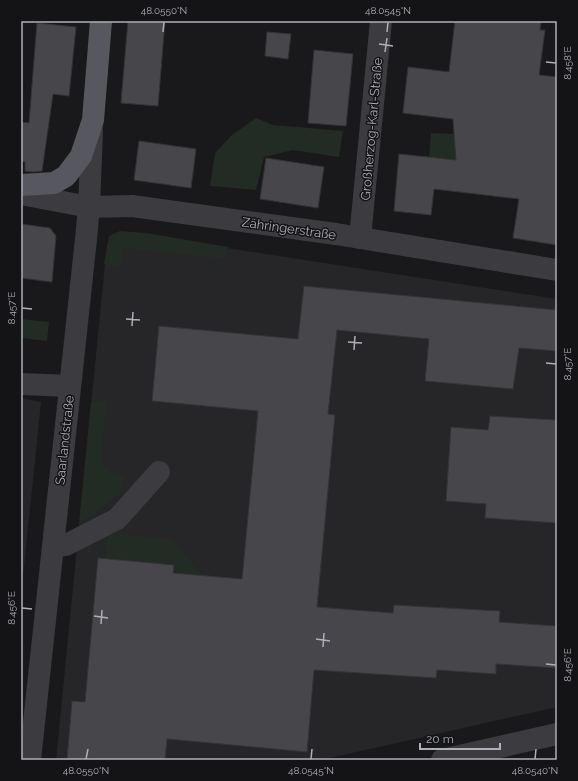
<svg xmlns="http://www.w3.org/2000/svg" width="578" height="781" font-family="Raleway,sans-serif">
  <rect width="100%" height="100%" fill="#19191b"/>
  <g fill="#262528">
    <polygon points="124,232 557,299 557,707 321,760 56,760 107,244"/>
    <polygon points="21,398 41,402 21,596"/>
  </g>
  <g fill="#232b25">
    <polygon points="256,118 273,125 343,131 339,157 293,150 264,157 256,190 210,186 215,153 232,135"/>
    <polygon points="431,133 454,134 455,146 473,147 454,175 454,159 429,157"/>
    <polygon points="120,231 146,233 228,247 226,259 123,248 122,268 104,264 109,236"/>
    <polygon points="21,319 49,322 47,341 21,338"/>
    <polygon points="91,402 107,402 101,461 112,474 124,475 122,492 79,524"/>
    <polygon points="108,534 121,534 172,539 202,575 173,573 173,565 105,558"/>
  </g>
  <g fill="#47464b" stroke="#343337">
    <polygon points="128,21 165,21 158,106 121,103"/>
    <polygon points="455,21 541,21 540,30 545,30 539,75 557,77 557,245 513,238 519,199 434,189 431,215 394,211 399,154 456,160 453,119 403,113 408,67 449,72"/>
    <polygon points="37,23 76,27 69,96 53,94 42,171 33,172 25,171 25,162 21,161 21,122 29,123"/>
    <polygon points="267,32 291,34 288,59 265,56"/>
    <polygon points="314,50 353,54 346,126 308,123"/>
    <polygon points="139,141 196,149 191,188 134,180"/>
    <polygon points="266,158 324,167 318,208 260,199"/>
    <polygon points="21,224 50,228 56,236 52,282 21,278"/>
    <polygon points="304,286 557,310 557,351 519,348 513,389 425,381 429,339 337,330 328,414 335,415 317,607 393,613 394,605 500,611 499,622 557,626 557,668 496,664 496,674 437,670 436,678 314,670 307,752 167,739 165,760 67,760 72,701 85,702 98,558 174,565 173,573 242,579 258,411 152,401 159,326 298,339"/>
    <polygon points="490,416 557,420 557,523 485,518 486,504 446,501 451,427 488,430"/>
  </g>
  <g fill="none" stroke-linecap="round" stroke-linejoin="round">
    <g stroke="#3b3b40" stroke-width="22">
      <polyline points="21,194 89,207 132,206 336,234 557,270"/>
      <polyline points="360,238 381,21"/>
      <polyline points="21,384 70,386"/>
      <polyline points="53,547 66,545 117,519 159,472"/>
      <polyline points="30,760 86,239 89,207 92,130"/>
      <polyline points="442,760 557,734"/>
    </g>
    <polyline stroke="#57585f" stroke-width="22" points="21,185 54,183 66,176 81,156 93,120 101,21"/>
  </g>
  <path fill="none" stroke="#adb0ba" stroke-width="1.5" d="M163,32L164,22M387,32L388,22M379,44L393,46M385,52L387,38M546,62L556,63M22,308L32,309M126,319L140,320M132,326L133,312M348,342L362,343M354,350L355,336M546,363L556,364M22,608L32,609M94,616L108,618M101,624L102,610M316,639L330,641M323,647L324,633M546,664L556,665M86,759L88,749M311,759L312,749M535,759L536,749"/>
  <g text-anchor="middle" stroke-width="3" stroke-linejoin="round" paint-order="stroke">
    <g font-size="13" fill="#adb0ba" stroke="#141416">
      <text transform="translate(371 129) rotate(-85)" y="5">Großherzog-Karl-Straße</text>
      <text transform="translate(289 228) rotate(8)" y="5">Zähringerstraße</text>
      <text transform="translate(64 440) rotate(-84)" y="5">Saarlandstraße</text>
    </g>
  </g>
  <rect width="578" height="781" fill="none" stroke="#141416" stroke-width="44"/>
  <path d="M420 743v6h80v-6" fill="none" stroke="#adb0ba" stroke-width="2"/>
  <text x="426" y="743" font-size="12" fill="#adb0ba" stroke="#141416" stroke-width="3" paint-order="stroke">20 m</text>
  <rect x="22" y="22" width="534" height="737" fill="none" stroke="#adb0ba" stroke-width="1.5"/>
  <g font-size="10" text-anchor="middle" fill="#adb0ba">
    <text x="164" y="14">48.0550°N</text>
    <text x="388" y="14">48.0545°N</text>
    <text transform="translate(567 63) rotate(-90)" y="4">8.458°E</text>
    <text transform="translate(11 308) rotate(-90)" y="4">8.457°E</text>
    <text transform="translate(567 364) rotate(-90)" y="4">8.457°E</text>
    <text transform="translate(11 608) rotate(-90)" y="4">8.456°E</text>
    <text transform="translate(567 665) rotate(-90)" y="4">8.456°E</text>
    <text x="86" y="774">48.0550°N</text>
    <text x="311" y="774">48.0545°N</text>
    <text x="535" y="774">48.0540°N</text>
  </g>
</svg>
